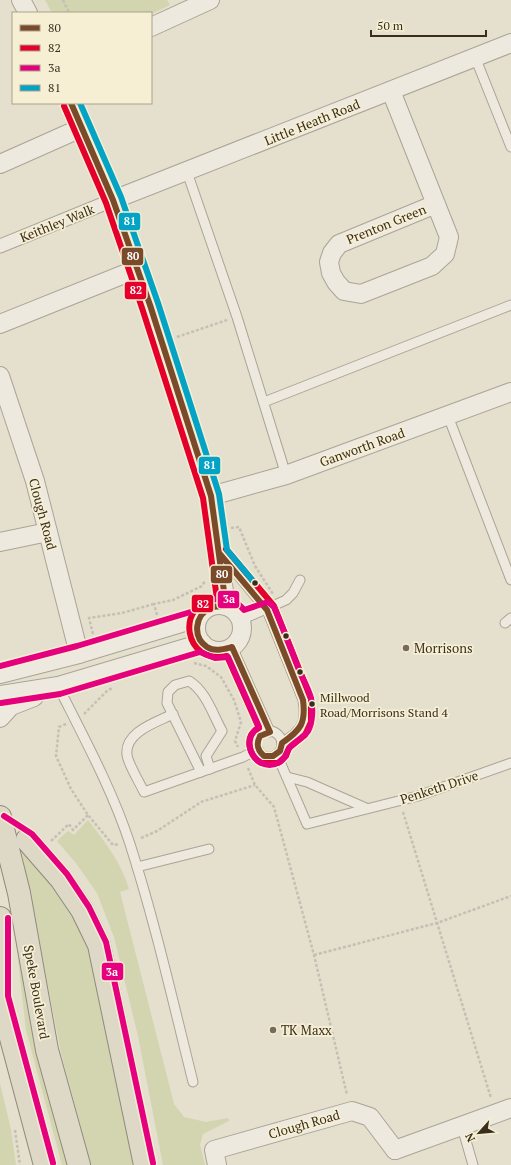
<svg xmlns="http://www.w3.org/2000/svg" width="511" height="1165" font-family="'PT Serif',serif">
  <rect width="100%" height="100%" fill="#e5dfcd"/>
  <g fill="#d2d5af">
    <polygon points="45,0 167,0 170,5 151,14 52,13"/>
    <path d="M88,820C105,842 121,862 129,889L120,892L174,1104L184,1117L206,1122L228,1118L229,1121L203,1134L200,1145L205,1165H163L138,1036L114,937L97,893L76,863L57,841L68,831L74,835Z"/>
    <polygon points="21,848 67,899 88,950 139,1165 91,1165 61,1053"/>
    <polygon points="14,925 72,1165 62,1165 26,1030"/>
    <polygon points="0,1083 11,1130 16,1165 0,1165"/>
  </g>
  <g fill="none" stroke-linecap="round" stroke-linejoin="round">
    <defs>
      <g id="service">
        <polyline points="475,57 511,147"/>
        <polyline points="187,172 237,317 286,475"/>
        <polyline points="264,402 511,305"/>
        <polyline points="448,416 511,580"/>
        <path d="M222,556L267,610L303,700C307,724 302,730 282,743"/>
        <polyline points="241,620 286,600 293,593 300,580"/>
        <polyline points="505,623 511,618"/>
        <polyline points="232,647 270,732"/>
        <path d="M58,686C84,738 112,789 130,844C155,922 173,1002 193,1082"/>
        <path d="M173,714C157,722 124,732 127,755C128,764 140,783 144,792L243,757L258,749"/>
        <circle cx="269" cy="744" r="13"/>
        <polyline points="277,755 307,824 418,796 511,763"/>
        <path d="M201,772L167,703L168,692L175,685L189,681C206,691 213,715 222,731L206,756L210,769"/>
        <polyline points="287,777 307,782 366,808"/>
        <polyline points="137,867 209,849"/>
        <polyline points="462,1127 473,1165"/>
      </g>
      <polyline id="pedestrian" points="0,246 113,200"/>
      <g id="minor">
        <polyline points="21,0 28,13"/>
        <polyline points="151,27 210,0"/>
        <polyline points="391,91 449,237 445,254 432,266 361,294 344,291 336,282 331,273 329,262 332,253 339,244 436,204"/>
        <polyline points="71,103 113,200 150,305 211,496 226,606"/>
        <polyline points="0,164 81,128"/>
        <polyline points="113,200 511,43"/>
        <polyline points="0,324 137,269"/>
        <polyline points="0,376 35,481 79,654"/>
        <polyline points="211,496 286,475 511,392"/>
        <polyline points="0,542 48,532"/>
        <circle cx="219" cy="628" r="23"/>
        <polyline points="0,674 79,654 198,618"/>
        <polyline points="0,695 58,686 202,643"/>
        <polyline points="0,718 11,706 34,697"/>
        <polyline points="395,1150 511,1108"/>
        <polyline points="217,1165 214,1150 352,1111 370,1117 395,1150"/>
      </g>
      <g id="trunk">
        <polyline points="0,817 19,893 47,1050 79,1165"/>
        <polyline points="27,840 61,879 82,910 99,945 145,1165"/>
        <polyline points="0,918 0,997"/>
        <polyline points="0,997 45,1165"/>
      </g>
    </defs>
    <use href="#service" stroke="#aaa496" stroke-width="11"/>
    <use href="#pedestrian" stroke="#aaa496" stroke-width="15"/>
    <use href="#minor" stroke="#aaa496" stroke-width="20"/>
    <use href="#trunk" stroke="#90897d" stroke-width="24"/>
    <g stroke="#c5c0b6" stroke-width="2.5" stroke-dasharray="3 2" stroke-linecap="butt">
      <polyline points="63,0 69,13"/>
      <polyline points="177,337 227,320"/>
      <polyline points="231,528 239,527 255,566 273,594"/>
      <polyline points="157,615 154,604 173,600 202,586 205,581"/>
      <polyline points="93,634 89,618 122,613 154,604"/>
      <polyline points="194,663 206,666 221,677 234,700 241,722 235,741 238,747"/>
      <polyline points="84,714 108,690 113,688"/>
      <polyline points="66,724 59,727 56,756 71,789 88,815 113,845 119,844"/>
      <polyline points="248,768 255,785 274,807 314,955 347,1095"/>
      <polyline points="403,812 491,1098"/>
      <polyline points="141,838 157,831 201,802 255,785"/>
      <polyline points="51,841 69,824 73,830 88,815"/>
      <polyline points="314,955 437,923 511,896"/>
      <polyline points="15,1130 20,1165"/>
    </g>
    <use href="#service" stroke="#ede9df" stroke-width="9"/>
    <use href="#pedestrian" stroke="#ede9df" stroke-width="13"/>
    <use href="#minor" stroke="#ede9df" stroke-width="18"/>
    <use href="#trunk" stroke="#ded8c7" stroke-width="22"/>
    <defs>
      <path id="bus-1" d="M71,103L113,200L150,305L211,496L226,606C221,606 215,606 210,608C195,615 192,637 207,647C215,652 224,649 232,647L270,732L260,736C256,744 257,750 264,756H273L280,751L282,743C301,730 306,723 303,700L267,610L219,553"/>
      <path id="bus-2" d="M64,106L106,203L142,308L203,498L217,599C174,603 184,666 227,656L259,728C243,735 249,756 261,763H278L286,756L289,748L305,735L311,722V699L274,606L226,549"/>
      <g id="bus-3">
        <path d="M0,666L77,646L194,611C208,595 230,592 244,610L268,602L274,607C283,628 291,649 299,670C303,679 308,688 311,698C313,708 313,722 308,731C303,738 296,741 290,747C286,752 286,758 280,762C257,775 237,741 259,727L228,657L215,658L200,652L60,694L1,703"/>
        <polyline points="4,816 32,834 67,874 89,907 106,942 153,1163"/>
        <polyline points="8,918 8,996 53,1163"/>
      </g>
      <polyline id="bus-4" points="80,103 121,197 158,303 219,494 227,550 254,582"/>
    </defs>
    <use href="#bus-1" stroke="#f6efd3" stroke-width="9"/>
    <use href="#bus-2" stroke="#f6efd3" stroke-width="9"/>
    <use href="#bus-3" stroke="#f6efd3" stroke-width="9"/>
    <use href="#bus-4" stroke="#f6efd3" stroke-width="9"/>
    <use href="#bus-1" stroke="#7a4b2a" stroke-width="6"/>
    <use href="#bus-2" stroke="#e4002b" stroke-width="6"/>
    <use href="#bus-3" stroke="#e5007d" stroke-width="6"/>
    <use href="#bus-4" stroke="#03a3c5" stroke-width="6"/>
  </g>
  <g fill="#392d1e" stroke="#f6efd3" stroke-width="1.5">
    <circle cx="255" cy="583" r="3.5"/>
    <circle cx="286" cy="636" r="3.5"/>
    <circle cx="300" cy="672" r="3.5"/>
    <circle cx="312" cy="704" r="3.5"/>
  </g>
  <g fill="#756b5b" stroke="#f6efd3" stroke-width="1.5">
    <circle cx="406" cy="648" r="4"/>
    <circle cx="273" cy="1030" r="4"/>
  </g>
  <g text-anchor="middle" stroke-width="3.5" stroke-linejoin="round" paint-order="stroke">
    <g font-size="12" fill="#392d1e" stroke="#f6efd3" text-anchor="start">
      <text x="320" y="702">Millwood<tspan x="320" dy="15">Road/Morrisons Stand 4</tspan></text>
    </g>
    <g font-size="13" fill="#392d1e" stroke="#f6efd3">
      <text transform="translate(312 122) rotate(-22)" y="5">Little Heath Road</text>
      <text transform="translate(57 223) rotate(-22)" y="5">Keithley Walk</text>
      <text transform="translate(386 224) rotate(-22)" y="5">Prenton Green</text>
      <text transform="translate(362 447) rotate(-20)" y="5">Ganworth Road</text>
      <text transform="translate(43 514) rotate(75)" y="5">Clough Road</text>
      <text transform="translate(439 787) rotate(-18)" y="5">Penketh Drive</text>
      <text transform="translate(37 992) rotate(80)" y="5">Speke Boulevard</text>
      <text transform="translate(304 1124) rotate(-16)" y="5">Clough Road</text>
    </g>
    <g font-size="13" fill="#392d1e" stroke="#f6efd3" text-anchor="start">
      <text x="414" y="653">Morrisons</text>
      <text x="281" y="1035">TK Maxx</text>
    </g>
  </g>
  <g stroke="#f6efd3" stroke-width="1.5">
    <rect x="118" y="212" width="23" height="19" rx="4" fill="#03a3c5"/>
    <rect x="121" y="247" width="23" height="19" rx="4" fill="#7a4b2a"/>
    <rect x="124" y="281" width="23" height="19" rx="4" fill="#e4002b"/>
    <rect x="198" y="456" width="23" height="19" rx="4" fill="#03a3c5"/>
    <rect x="210" y="565" width="23" height="19" rx="4" fill="#7a4b2a"/>
    <rect x="217" y="590" width="23" height="19" rx="4" fill="#e5007d"/>
    <rect x="191" y="594" width="23" height="19" rx="4" fill="#e4002b"/>
    <rect x="101" y="962" width="23" height="19" rx="4" fill="#e5007d"/>
  </g>
  <g font-size="11" text-anchor="middle" font-weight="bold" fill="#fff">
    <text x="130" y="225">81</text>
    <text x="133" y="260">80</text>
    <text x="136" y="294">82</text>
    <text x="210" y="469">81</text>
    <text x="222" y="578">80</text>
    <text x="229" y="603">3a</text>
    <text x="203" y="608">82</text>
    <text x="112" y="976">3a</text>
  </g>
  <rect x="12" y="12" width="140" height="92" fill="#f6efd3" stroke="#aaa18b"/>
  <rect x="20" y="25" width="20" height="6" fill="#7a4b2a" stroke="#aaa18b"/>
  <text x="48" y="32" font-size="12" fill="#392d1e">80</text>
  <rect x="20" y="45" width="20" height="6" fill="#e4002b" stroke="#aaa18b"/>
  <text x="48" y="52" font-size="12" fill="#392d1e">82</text>
  <rect x="20" y="65" width="20" height="6" fill="#e5007d" stroke="#aaa18b"/>
  <text x="48" y="72" font-size="12" fill="#392d1e">3a</text>
  <rect x="20" y="85" width="20" height="6" fill="#03a3c5" stroke="#aaa18b"/>
  <text x="48" y="92" font-size="12" fill="#392d1e">81</text>
  <g transform="translate(479 1133) rotate(243)" stroke="#f6efd3" stroke-width="3" paint-order="stroke">
  <path d="M0-3L7 15L0 10L-7 15Z" fill="#392d1e"/>
  <text y="-6" font-size="11" font-weight="bold" text-anchor="middle" fill="#392d1e">N</text>
  </g>
  <path d="M371 30v6h115v-6" fill="none" stroke="#392d1e" stroke-width="2"/>
  <text x="377" y="30" font-size="12" fill="#392d1e" stroke="#f6efd3" stroke-width="3" paint-order="stroke">50 m</text>
</svg>
